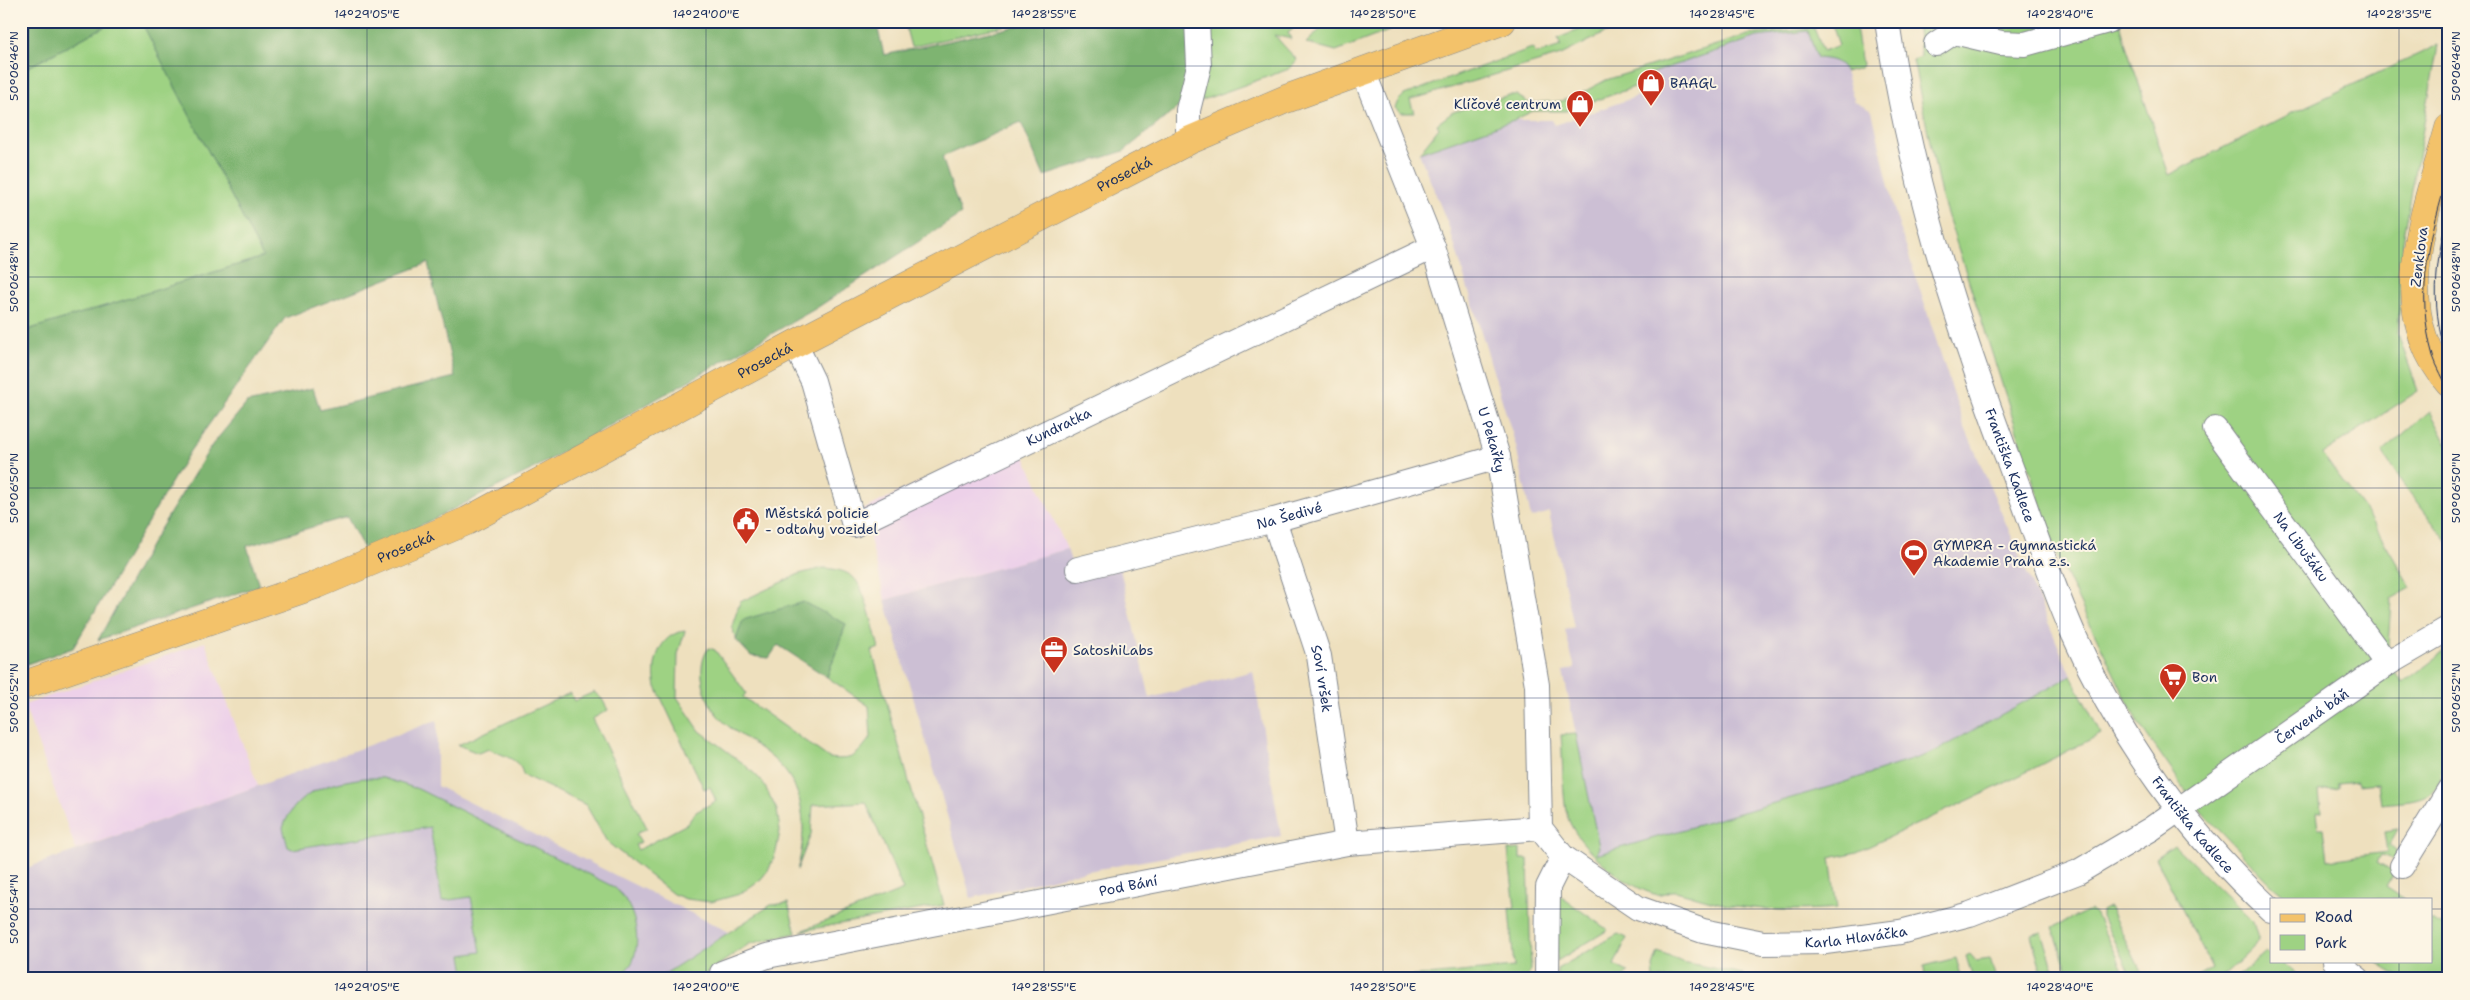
<svg xmlns="http://www.w3.org/2000/svg" width="2470" height="1000" font-family="'Shantell Sans',sans-serif">
  <rect width="100%" height="100%" fill="#fcf5e5"/>
  <filter id="ink" filterUnits="userSpaceOnUse"><feTurbulence type="fractalNoise" baseFrequency=".02" numOctaves="2"/><feDisplacementMap in="SourceGraphic" scale="10" xChannelSelector="R" yChannelSelector="G"/><feConvolveMatrix kernelMatrix="1 2 1 2 8 2 1 2 1" color-interpolation-filters="sRGB"/></filter>
  <filter id="wash" filterUnits="userSpaceOnUse"><feTurbulence type="fractalNoise" baseFrequency=".0096" numOctaves="4" result="noise"/><feDisplacementMap in="SourceGraphic" scale="20" xChannelSelector="R" yChannelSelector="G"/><feGaussianBlur stdDeviation="1.12" result="paint"/><feColorMatrix in="noise" values="0 0 0 0 0 0 0 0 0 0 0 0 0 0 0 0 0 1.4 0 .05"/><feComposite in="paint" operator="in"/></filter>
  <g filter="url(#wash)">
    <rect width="100%" height="100%" fill="#eee0be"/>
    <g fill="#edd1e9">
      <polygon points="1015,435 1067,549 885,600 863,510"/>
      <polygon points="205,642 258,786 76,850 24,705"/>
    </g>
    <g fill="#ccbfd4">
      <polygon points="1808,31 1817,58 1830,59 1843,66 1855,102 1872,111 1895,213 1963,423 2071,676 1932,753 1839,784 1595,856 1599,847 1563,671 1575,669 1565,630 1574,627 1549,512 1531,518 1516,446 1449,227 1419,153 1514,120 1552,120 1555,125 1647,93 1641,77 1757,37"/>
      <polygon points="1067,549 1077,580 1120,569 1150,698 1253,671 1281,836 1077,873 971,898 885,600"/>
      <polygon points="437,720 437,786 729,932 657,979 21,979 21,870 258,786"/>
    </g>
    <g fill="#9ed283" stroke="#5c8070">
      <polygon points="115,21 141,21 263,257 21,332 21,71"/>
      <polygon points="904,21 1025,21 911,47"/>
      <polygon points="1197,21 1294,21 1294,28 1288,33 1291,39 1274,35 1297,60 1289,69 1197,102"/>
      <polygon points="1329,21 1415,21 1336,51 1306,43"/>
      <polygon points="1603,21 1638,21 1603,34 1561,55 1410,100 1414,113 1400,113 1395,108 1398,101 1404,95 1532,48 1536,54 1561,46 1558,38"/>
      <path d="M1917,21H2120L2124,39L2169,175L2294,112L2438,45L2403,241L2398,334L2418,391L2322,454L2366,511L2411,588L2391,599L2387,664L2403,683L2449,648V767L2441,771C2440,804 2405,801 2381,804L2378,783L2358,785L2357,781L2338,783V788L2319,791L2321,812L2316,813L2318,828H2324L2328,860L2387,852L2384,831L2398,829L2389,845L2397,852L2394,859L2381,855L2377,862L2395,872L2386,887L2404,899H2289L2271,884L2199,809L2137,721L2058,558L1941,195L1913,60L1921,57Z"/>
      <path d="M1831,22H1850L1856,27L1862,65L1860,68L1845,72C1841,60 1829,59 1817,58L1808,31L1757,37L1641,77L1643,84L1566,111H1533L1514,120L1419,153L1439,128L1437,124L1453,112L1509,95H1516L1529,103L1561,101L1578,95L1606,80L1748,35L1814,28L1823,51L1839,45Z"/>
      <polygon points="2430,411 2449,447 2449,544 2403,484 2382,452"/>
      <path d="M823,568C834,569 844,570 853,577C865,587 874,631 879,648L872,651L944,905L801,931L903,890L866,802L813,805L811,834L797,870C806,838 807,798 785,771C755,734 709,733 702,677C701,667 703,655 709,648L715,650L746,693L743,697L829,758C854,761 856,756 871,737L869,706L827,677L846,624L743,620L736,640L732,626L740,602L799,574Z"/>
      <path d="M685,631L678,654L677,697L700,731L744,764L762,781L777,810L780,831L776,852L769,869L761,879L740,894L711,902L686,899L673,894L607,842L586,805L523,775C521,758 500,755 489,749L478,753L458,745L570,693L574,701L594,692L602,699L608,710L592,719L647,828L636,834L641,842L635,845L638,850L687,824L696,812L716,801L710,787L704,789L656,687C651,665 658,634 685,631Z"/>
      <path d="M2071,676L2101,734L1999,786L1857,852L1830,858L1837,908C1799,911 1761,911 1724,904C1708,901 1692,895 1676,891C1669,890 1661,896 1654,894C1625,886 1575,845 1567,815C1562,793 1563,759 1561,735L1576,734L1599,847L1596,855L1839,784L1932,753Z"/>
      <path d="M364,778H383L418,789L614,887C634,904 642,936 633,961C630,967 622,974 617,979H466L462,955L481,952L471,897L442,901L430,827L292,849L288,847L283,828C295,791 330,783 364,778Z"/>
      <polygon points="2174,845 2253,922 2259,942 2228,972 2217,979 2193,979 2212,968 2156,858"/>
      <polygon points="1520,849 1520,859 1528,859 1531,970 1525,979 1383,979 1514,967 1509,909 1515,907 1508,850"/>
      <polygon points="1556,893 1608,930 1557,961"/>
      <polygon points="788,903 796,933 749,944 698,979 657,979 771,905"/>
      <polygon points="2109,907 2145,979 2133,979 2102,917 2102,911"/>
      <polygon points="2090,910 2095,913 2127,979 2070,979 2053,927"/>
      <polygon points="2431,920 2449,929 2449,979 2404,979 2375,961 2431,961"/>
      <polygon points="2042,932 2057,979 2044,979 2031,935"/>
      <polygon points="1618,934 1627,938 1614,965 1628,972 1622,979 1557,979 1557,969"/>
      <polygon points="1658,952 1682,962 1743,974 1743,978 1654,979 1653,966"/>
      <polygon points="2266,952 2271,956 2271,961 2279,961 2303,979 2234,979"/>
      <polygon points="1970,954 1976,961 1990,959 1996,979 1973,979 1966,956"/>
      <polygon points="1956,958 1962,979 1925,979 1924,966"/>
    </g>
    <g fill="#7eb471" stroke="#4c7268">
      <polygon points="21,21 115,21 21,71"/>
      <polygon points="141,21 876,21 884,55 1041,21 1191,21 1195,61 1181,105 1124,151 1044,176 1021,122 942,157 961,214 815,309 533,469 366,553 347,517 247,546 259,586 98,640 151,544 212,445 247,403 313,388 320,410 455,377 428,263 285,318 190,451 73,648 21,666 21,332 263,257"/>
      <polygon points="803,602 846,624 827,677 778,645 769,658 751,656 736,640 743,620"/>
    </g>
  </g>
  <g filter="url(#ink)">
    <g fill="none" stroke-linecap="round" stroke-linejoin="round">
      <defs>
        <g id="minor">
          <path id="s1" d="M1887,21C1909,172 1953,312 2006,454C2029,514 2048,576 2074,635C2120,739 2188,833 2271,910"/>
          <polyline points="1936,44 1954,32 2001,43 2025,44 2108,21"/>
          <path id="s2" d="M1363,71L1433,247L1498,457L1537,685L1540,828"/>
          <polyline points="1188,141 1188,110 1199,66 1197,21"/>
          <path id="s3" d="M795,344L813,381L854,525L1433,247"/>
          <path id="s4" d="M2215,429L2387,664"/>
          <path id="s5" d="M1274,520L1319,656L1347,843"/>
          <path id="s6" d="M1078,569L1274,520L1498,457"/>
          <path id="s7" d="M1540,828L1563,857L1638,908L1703,931L1763,943L1825,942L1900,932L1970,914L2078,872L2151,829L2387,664L2449,628"/>
          <polyline points="2402,866 2449,790"/>
          <polyline points="2335,961 2358,979"/>
          <path id="s8" d="M722,973L767,956L1347,843L1540,828"/>
          <polyline points="1547,979 1548,887 1563,857"/>
        </g>
        <g id="major">
          <path d="M2449,128C2427,208 2385,310 2449,382"/>
          <path id="s9" d="M21,686L318,584L467,521L795,344L1188,141L1286,99L1502,21"/>
        </g>
      </defs>
      <use href="#minor" stroke="#84888e" stroke-width="26"/>
      <use href="#major" stroke="#84888e" stroke-width="29"/>
      <use href="#minor" stroke="#fff" stroke-width="24"/>
      <use href="#major" stroke="#f3c26a" stroke-width="28"/>
      <g stroke="#1b2f5e" stroke-width="1">
        <path d="M2449,172C2431,234 2414,290 2433,356C2437,368 2444,379 2449,391"/>
        <path d="M2449,213C2434,263 2430,312 2449,362"/>
      </g>
    </g>
  </g>
  <path fill="none" stroke="#1b2f5e" stroke-width="1" stroke-opacity="0.45" d="M29,21V979M367,21V979M706,21V979M1044,21V979M1383,21V979M1722,21V979M2060,21V979M2399,21V899M21,66H2449M21,277H2449M21,488H2449M21,698H2449M21,909H2271M2431,909H2449M2399,961V979"/>
  <defs>
    <symbol id="shop-pin" viewBox="-11 -11 22 30"><path d="M0 17L-7.5 6A9.5 9.5 0 1 1 7.5 6Z" fill="#c8321e" stroke="#fcf5e5"/><path d="M-5-2.5h2.3a2.7 3.5 0 0 1 5.4 0H5L5.5 6h-11ZM-1.5-2.5h3a1.5 2.3 0 0 0-3 0Z" fill="#fff"/></symbol>
    <symbol id="civic-pin" viewBox="-11 -11 22 30"><path d="M0 17L-7.5 6A9.5 9.5 0 1 1 7.5 6Z" fill="#c8321e" stroke="#fcf5e5"/><path d="M-.6-6.5H3V-4.5H.6V-3L4-1V1h2V6H-6V1h2V-1L-.6-3ZM-1.2 2.5V6h2.4V2.5Z" fill="#fff"/></symbol>
    <symbol id="stadium-pin" viewBox="-11 -11 22 30"><path d="M0 17L-7.5 6A9.5 9.5 0 1 1 7.5 6Z" fill="#c8321e" stroke="#fcf5e5"/><path d="M0-5a6.5 5 0 1 0 0 10a6.5 5 0 1 0 0-10ZM-3.5-1.8h7v3.6h-7Z" fill="#fff"/></symbol>
    <symbol id="office-pin" viewBox="-11 -11 22 30"><path d="M0 17L-7.5 6A9.5 9.5 0 1 1 7.5 6Z" fill="#c8321e" stroke="#fcf5e5"/><path d="M-6-3h4V-5.5h4V-3h4V5H-6ZM-1-4.5V-3h2v-1.5ZM-6 0V1H6V0Z" fill="#fff"/></symbol>
    <symbol id="supermarket-pin" viewBox="-11 -11 22 30"><path d="M0 17L-7.5 6A9.5 9.5 0 1 1 7.5 6Z" fill="#c8321e" stroke="#fcf5e5"/><path d="M-6-5.5h2.5l.6 2H6L4.5 2H-2.5L-4.4-4H-6ZM-1.5 3.2a1.3 1.3 0 1 0 .1 0ZM3 3.2a1.3 1.3 0 1 0 .1 0Z" fill="#fff"/></symbol>
  </defs>
  <g fill-rule="evenodd">
    <use href="#shop-pin" x="1635" y="67" width="32" height="43"/>
    <use href="#shop-pin" x="1564" y="88" width="32" height="43"/>
    <use href="#civic-pin" x="730" y="505" width="32" height="43"/>
    <use href="#stadium-pin" x="1898" y="537" width="32" height="43"/>
    <use href="#office-pin" x="1038" y="634" width="32" height="43"/>
    <use href="#supermarket-pin" x="2157" y="661" width="32" height="43"/>
  </g>
  <g text-anchor="middle" stroke-width="4" stroke-linejoin="round" paint-order="stroke">
    <g font-size="14" fill="#1b2f5e" stroke="#fcf5e5" text-anchor="start">
      <text x="1670" y="88">BAAGL</text>
      <text x="1561" y="109" text-anchor="end">Klíčové centrum</text>
      <text x="765" y="518">Městská policie<tspan x="765" dy="16">- odtahy vozidel</tspan></text>
      <text x="1933" y="550">GYMPRA - Gymnastická<tspan x="1933" dy="16">Akademie Praha z.s.</tspan></text>
      <text x="1073" y="655">SatoshiLabs</text>
      <text x="2192" y="682">Bon</text>
    </g>
    <g font-size="14" fill="#1b2f5e" stroke="#fcf5e5">
      <text dy="5" stroke="none"><textPath href="#s9" startOffset="1219">Prosecká</textPath></text>
      <text transform="translate(2419 257) rotate(-83)" y="5">Zenklova</text>
      <text dy="5" stroke="none"><textPath href="#s9" startOffset="814">Prosecká</textPath></text>
      <text dy="5" stroke="none"><textPath href="#s3" startOffset="418">Kundratka</textPath></text>
      <text dy="5" stroke="none"><textPath href="#s2" startOffset="391">U Pekařky</textPath></text>
      <text dy="5" stroke="none"><textPath href="#s1" startOffset="462">Františka Kadlece</textPath></text>
      <text dy="5" stroke="none"><textPath href="#s6" startOffset="218">Na Šedivé</textPath></text>
      <text dy="5" stroke="none"><textPath href="#s9" startOffset="409">Prosecká</textPath></text>
      <text dy="5" stroke="none"><textPath href="#s4" startOffset="146">Na Libušáku</textPath></text>
      <text dy="5" stroke="none"><textPath href="#s5" startOffset="166">Soví vršek</textPath></text>
      <text dy="5" stroke="none"><textPath href="#s7" startOffset="865">Červená báň</textPath></text>
      <text dy="5" stroke="none"><textPath href="#s1" startOffset="868">Františka Kadlece</textPath></text>
      <text dy="5" stroke="none"><textPath href="#s8" startOffset="416">Pod Bání</textPath></text>
      <text dy="5" stroke="none"><textPath href="#s7" startOffset="351">Karla Hlaváčka</textPath></text>
    </g>
  </g>
  <rect width="2470" height="1000" fill="none" stroke="#fcf5e5" stroke-width="55"/>
  <rect x="2270" y="898" width="162" height="65" fill="#fcf5e5" stroke="#a2a6af"/>
  <rect x="2280" y="914" width="25" height="8" fill="#f3c26a" stroke="#a2a6af"/>
  <text x="2315" y="922" font-size="15" fill="#1b2f5e">Road</text>
  <rect x="2280" y="935" width="25" height="15" fill="#9ed283" stroke="#a2a6af"/>
  <text x="2315" y="948" font-size="15" fill="#1b2f5e">Park</text>
  <rect x="28" y="28" width="2414" height="944" fill="none" stroke="#1b2f5e" stroke-width="2"/>
  <g font-size="12" text-anchor="middle" fill="#1b2f5e">
    <text x="367" y="18">14°29'05"E</text>
    <text x="706" y="18">14°29'00"E</text>
    <text x="1044" y="18">14°28'55"E</text>
    <text x="1383" y="18">14°28'50"E</text>
    <text x="1722" y="18">14°28'45"E</text>
    <text x="2060" y="18">14°28'40"E</text>
    <text x="2399" y="18">14°28'35"E</text>
    <text transform="translate(2456 66) rotate(-90)" y="4">50°06'46"N</text>
    <text transform="translate(14 66) rotate(-90)" y="4">50°06'46"N</text>
    <text transform="translate(2456 277) rotate(-90)" y="4">50°06'48"N</text>
    <text transform="translate(14 277) rotate(-90)" y="4">50°06'48"N</text>
    <text transform="translate(2456 488) rotate(-90)" y="4">50°06'50"N</text>
    <text transform="translate(14 488) rotate(-90)" y="4">50°06'50"N</text>
    <text transform="translate(2456 698) rotate(-90)" y="4">50°06'52"N</text>
    <text transform="translate(14 698) rotate(-90)" y="4">50°06'52"N</text>
    <text transform="translate(14 909) rotate(-90)" y="4">50°06'54"N</text>
    <text x="367" y="991">14°29'05"E</text>
    <text x="706" y="991">14°29'00"E</text>
    <text x="1044" y="991">14°28'55"E</text>
    <text x="1383" y="991">14°28'50"E</text>
    <text x="1722" y="991">14°28'45"E</text>
    <text x="2060" y="991">14°28'40"E</text>
  </g>
</svg>
